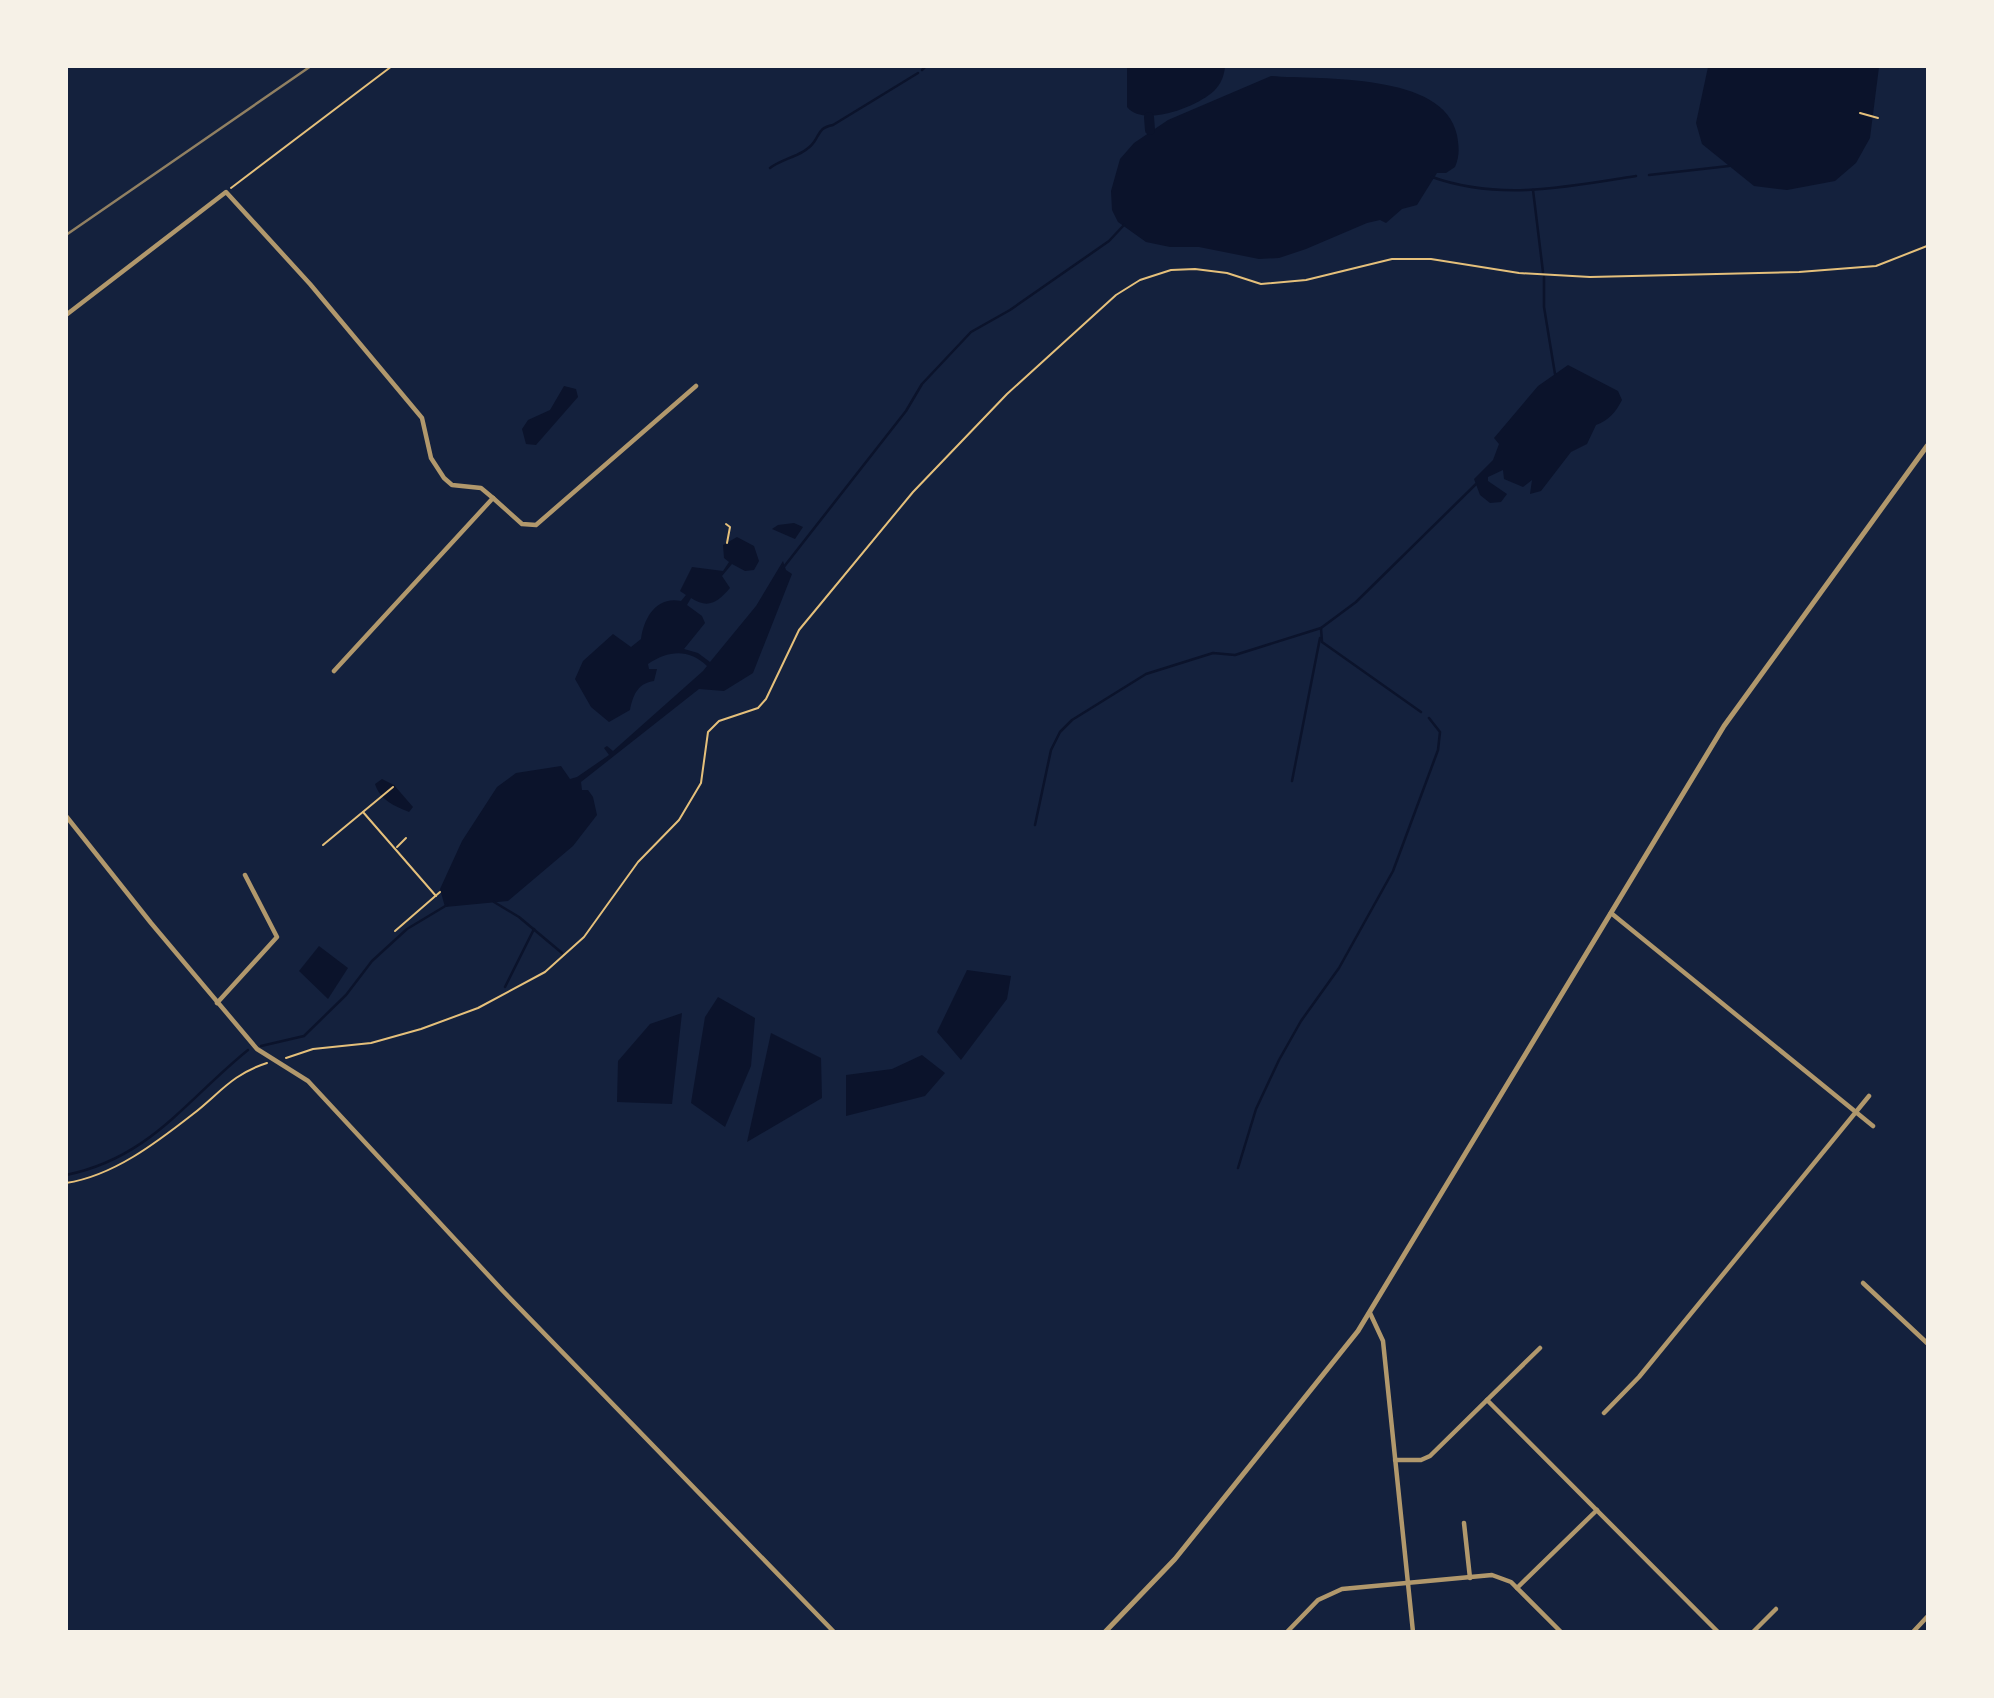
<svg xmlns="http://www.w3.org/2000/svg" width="1994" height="1698" font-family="'Sofia Sans Condensed',sans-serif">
  <rect width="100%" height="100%" fill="#14213d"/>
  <g fill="#0b132b">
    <path d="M1127,67V66L1225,67C1224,76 1221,84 1214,91C1198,106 1144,128 1127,107Z"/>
    <polygon points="1708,67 1879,67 1870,138 1856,163 1835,181 1787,190 1754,186 1702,144 1696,123"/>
    <path d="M1271,76C1322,80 1444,72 1457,135C1459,147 1460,155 1455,167L1446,173H1437L1417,205L1402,209L1386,223L1380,220L1367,223L1306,249L1279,258L1259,259L1199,247H1170L1146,242L1118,222L1112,210L1111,191L1120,159L1134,143L1168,120Z"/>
    <path d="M1568,365L1618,391L1622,400C1616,412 1608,421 1596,425L1587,444L1571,452L1541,491L1530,494L1532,480L1523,487L1504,479L1503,470L1488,477V481L1507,494L1501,502L1490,503L1480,495L1474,479L1493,460L1499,444L1494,438L1538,386Z"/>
    <polygon points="564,386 576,389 578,397 536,445 526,444 522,429 528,420 550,410"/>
    <polygon points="794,523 803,527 795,539 772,529 778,525"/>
    <path d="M737,537L754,546L759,561L754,570L745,571L732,564L722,576L730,588C717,603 708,609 691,598L687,605L702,616L705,623L684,649L698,653L710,662L756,606L783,561L786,570L792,574L753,673L724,691L699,689L581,782L582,790H588L593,797L597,815L573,846L508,901L445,907L440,889L462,841L497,787L516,773L561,766L570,779L577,777L609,755L604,748L607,746L613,751L703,671L707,666C688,648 668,651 648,664L649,669H657L654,681C638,683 633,695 630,710L609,722L591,707L575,679L583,661L613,634L631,647L641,639C644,618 656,596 681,601L686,595L680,591L692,567L723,571L729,562L724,558L723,545Z"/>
    <path d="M382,779L394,785L413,807L409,812C394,806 380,800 375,784Z"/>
    <polygon points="319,946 348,968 328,999 299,971"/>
    <polygon points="967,970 1011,976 1007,999 961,1060 937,1032"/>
    <polygon points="718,997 755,1018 751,1066 725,1127 691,1103 705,1017"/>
    <polygon points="682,1013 672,1104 617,1102 618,1061 650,1024"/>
    <polygon points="771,1033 821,1058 822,1098 747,1142"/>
    <polygon points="922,1055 945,1073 925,1096 846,1116 846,1075 892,1069"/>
  </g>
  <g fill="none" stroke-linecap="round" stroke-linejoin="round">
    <g stroke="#0b132b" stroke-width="2.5">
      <polyline points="922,70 926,66"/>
      <path d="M770,168C783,158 804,156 814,142C821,132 819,128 833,125L918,73"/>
      <polyline points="1649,175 1729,166"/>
      <path d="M1432,177C1499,201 1568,187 1636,176"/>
      <polyline points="1533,190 1543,272"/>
      <polyline points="1544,277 1544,307 1555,374"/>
      <polyline points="783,568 906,411 922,384 971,332 1010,310 1109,241 1124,225"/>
      <polyline points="1321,628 1322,642 1421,712"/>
      <polyline points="1292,781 1320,638"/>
      <polyline points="1035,825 1051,750 1060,732 1072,720 1146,674 1213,653 1235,655 1321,628 1356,602 1476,484"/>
      <polyline points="494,902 519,917 562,953"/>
      <polyline points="505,987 534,929"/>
      <polyline points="261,1046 304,1036 346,995 372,961 407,929 447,905"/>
      <polyline points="1238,1168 1256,1109 1279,1060 1301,1021 1339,968 1393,871 1438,750 1440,732 1429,718"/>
      <path d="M66,1175C150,1158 186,1100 248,1050"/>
    </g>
    <polyline stroke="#0b132b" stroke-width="10" points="1149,117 1150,130"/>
    <g stroke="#e5c07b" stroke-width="2">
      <polyline points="1860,113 1878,118"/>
      <polyline points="231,188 392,66"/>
      <polyline points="726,524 730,527 727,543"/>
      <polyline points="363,812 436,896"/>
      <polyline points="323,845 393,787"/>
      <polyline points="397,847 406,838"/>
      <polyline points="395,931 440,892"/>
      <polyline points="286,1058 313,1049 371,1043 421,1029 478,1008 545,972 584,937 638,862 679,820 701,783 708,732 719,721 758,708 766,699 799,630 913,492 1007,394 1116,295 1140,280 1171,270 1195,269 1227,273 1261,284 1306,280 1392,259 1431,259 1519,273 1590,277 1799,272 1876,266 1927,246"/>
      <path d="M66,1183C113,1176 156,1143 193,1114C219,1094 232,1074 267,1063"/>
    </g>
    <g stroke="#b1986c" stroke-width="4.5">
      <polyline points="66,315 226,192 310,284 422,418 431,458 444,478 452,485 481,488 493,498 334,671"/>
      <polyline points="493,498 522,524 536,525 696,386"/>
      <polyline points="66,816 151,923 257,1049 308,1081 503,1291 834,1632"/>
      <polyline points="1611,913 1873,1126"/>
      <polyline points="217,1003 277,937 245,875"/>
      <polyline points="1863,1283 1927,1343"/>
      <polyline points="1370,1313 1383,1341 1413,1632"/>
      <polyline points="1487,1400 1718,1632"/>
      <polyline points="1604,1413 1639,1377 1869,1096"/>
      <polyline points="1395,1460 1421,1460 1430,1456 1540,1348"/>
      <polyline points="1464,1523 1470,1578"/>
      <polyline points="1517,1588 1597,1510"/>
      <polyline points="1287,1632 1318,1600 1342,1589 1492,1575 1511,1582 1561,1632"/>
      <polyline points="1753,1632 1776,1609"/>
      <polyline points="1913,1632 1927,1617"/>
    </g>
    <polyline stroke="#b1986c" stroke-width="5" points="1105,1632 1175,1559 1358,1331 1724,726 1927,446"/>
    <polyline stroke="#918062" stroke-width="2.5" points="66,235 311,66"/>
  </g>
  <rect width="1994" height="1698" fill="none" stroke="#f6f1e7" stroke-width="136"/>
</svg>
